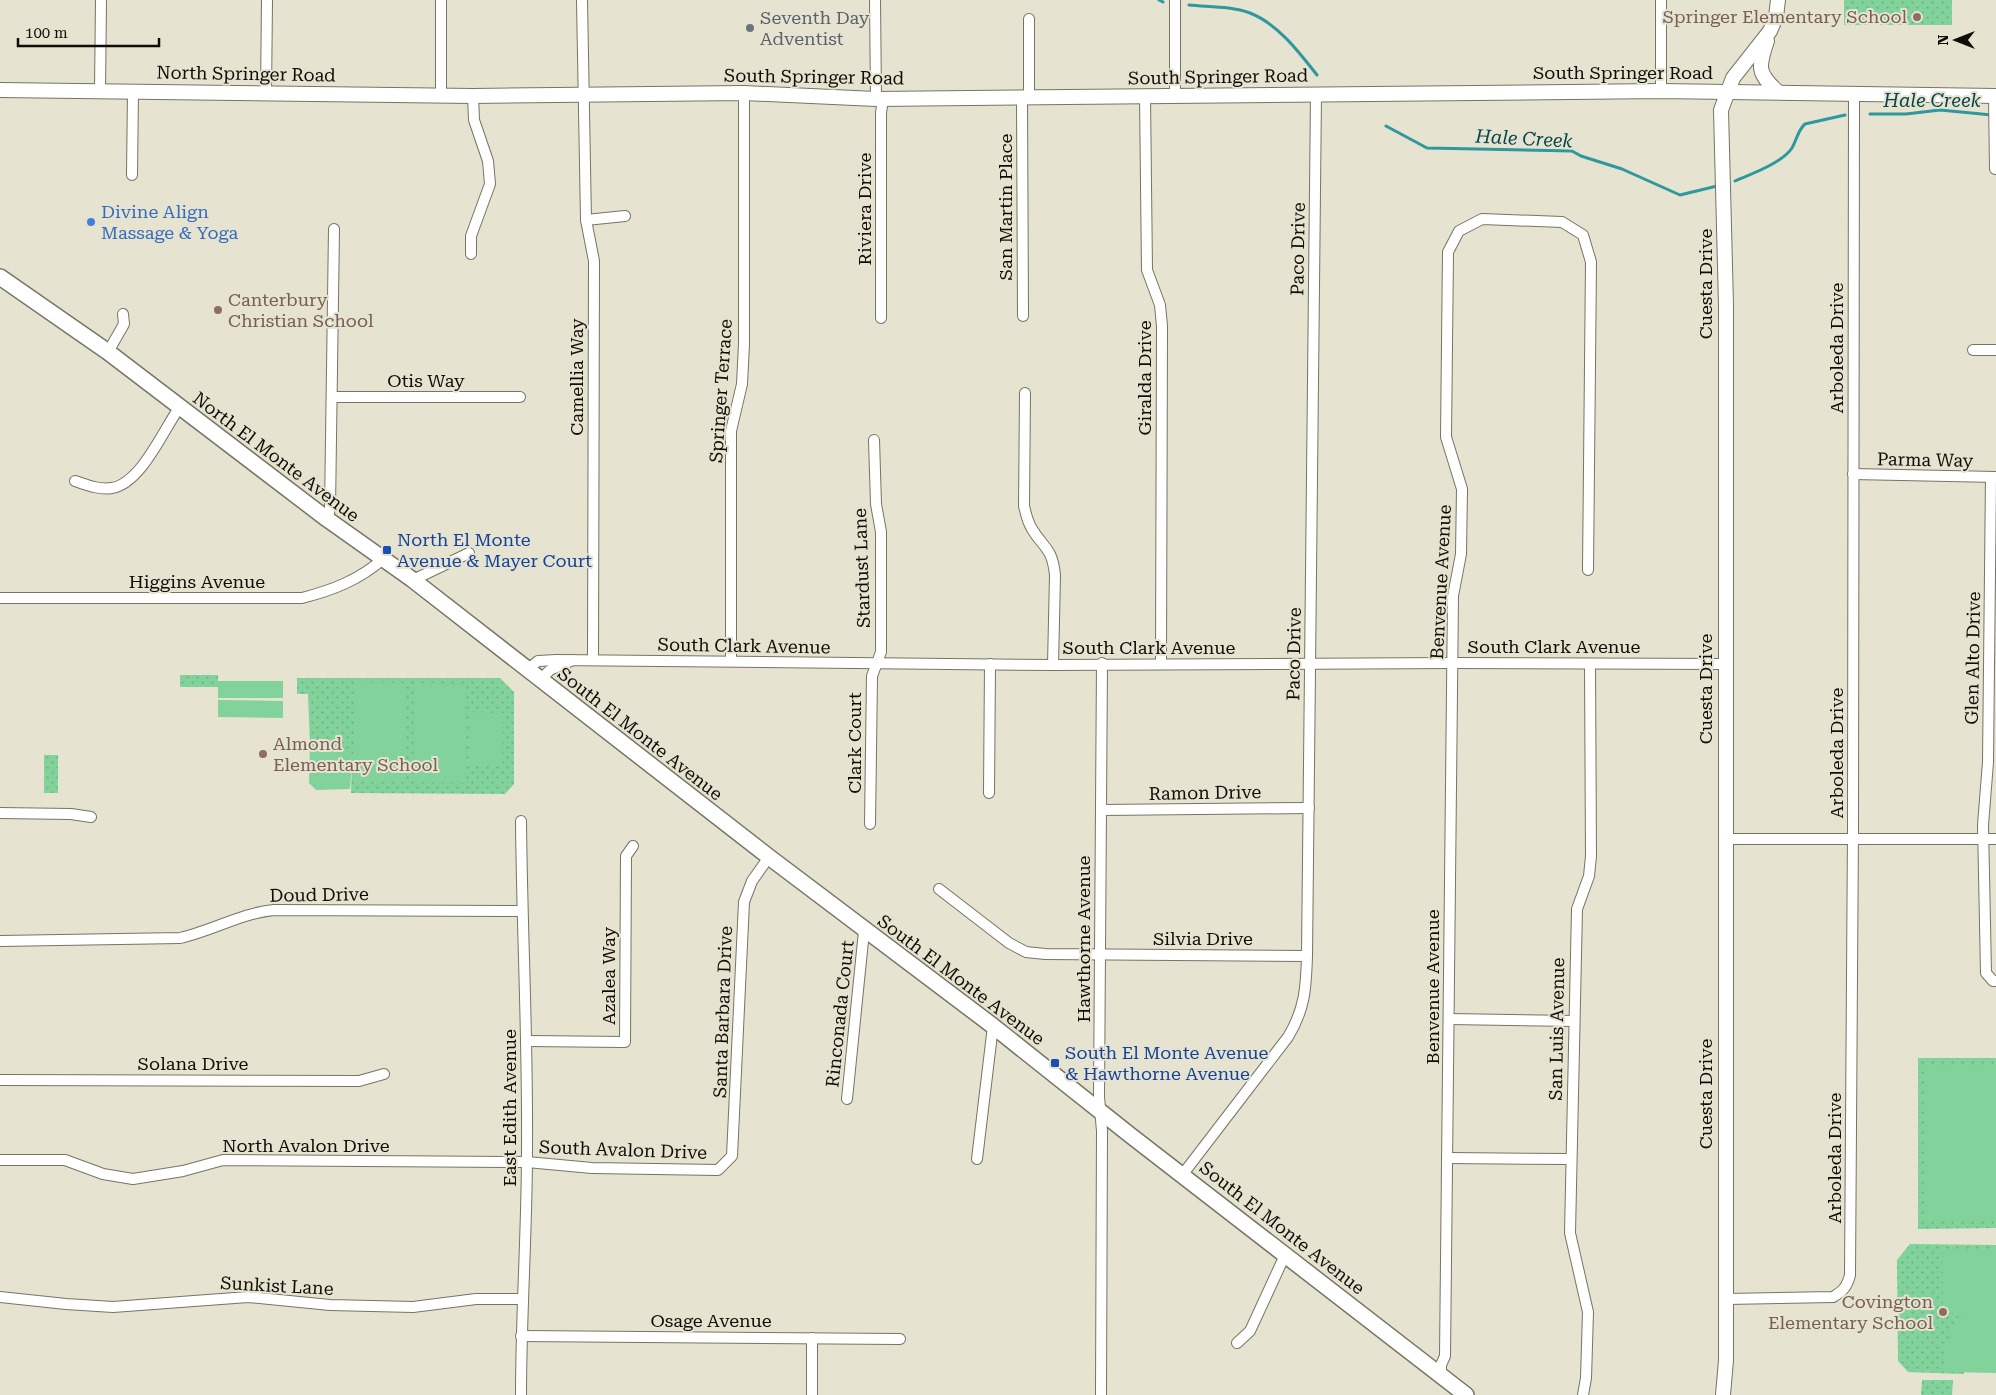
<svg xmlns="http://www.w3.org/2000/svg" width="1996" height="1395" font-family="'Roboto Serif',serif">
  <defs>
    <pattern id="green-dots" width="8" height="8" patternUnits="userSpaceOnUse" patternTransform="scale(1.25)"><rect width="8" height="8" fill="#81d29b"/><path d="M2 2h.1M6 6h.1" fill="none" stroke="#6eb384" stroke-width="1.8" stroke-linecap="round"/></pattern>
  </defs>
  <rect width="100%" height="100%" fill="#e6e3d0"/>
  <g fill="url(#green-dots)">
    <rect x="1844" y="0" width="108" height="25"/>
    <rect x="180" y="675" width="38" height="12"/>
    <polygon points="297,678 500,678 514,692 514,784 505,794 351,793 352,759 340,747 310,746 308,694 297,694"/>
    <rect x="44" y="755" width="14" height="38"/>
    <polygon points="1918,1058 1996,1058 1996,1228 1918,1229"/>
    <polygon points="1910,1244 1996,1245 1996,1320 1958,1345 1964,1374 1908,1372 1898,1361 1897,1260"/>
    <polygon points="1922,1380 1953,1380 1952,1395 1921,1395"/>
  </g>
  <g fill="#81d29b">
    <rect x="218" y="681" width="65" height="17"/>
    <polygon points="355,682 406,683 404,782 353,782"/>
    <polygon points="414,683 465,684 464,783 413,782"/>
    <polygon points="218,700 283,701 283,718 218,717"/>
    <polygon points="471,712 503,713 502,765 471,765"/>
    <polygon points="310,746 341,747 348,750 352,759 350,789 316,790 309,783"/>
    <polygon points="1996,1064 1996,1219 1925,1222 1925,1065"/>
    <polygon points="1942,1249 1996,1249 1996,1373 1946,1372 1946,1346 1956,1319 1966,1313 1943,1313"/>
  </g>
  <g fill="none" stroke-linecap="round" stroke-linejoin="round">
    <g stroke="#2f989e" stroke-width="3">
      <polyline points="1159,0 1163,2"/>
      <path d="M1189,5C1209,7 1231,6 1250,13C1278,24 1299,52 1317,75"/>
      <polyline points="1870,114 1906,114 1940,110 1992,115"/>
      <polyline points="1386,126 1427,148 1572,151 1581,156 1622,169 1680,195 1717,186"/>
      <path d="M1735,181C1751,174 1782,163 1792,148C1797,139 1798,130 1805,124L1845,115"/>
    </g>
    <defs>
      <g id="minor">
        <polyline points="441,0 441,96"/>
        <polyline points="582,0 586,220 594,261 593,660"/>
        <polyline points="875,0 876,99"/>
        <polyline points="100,91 101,0"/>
        <polyline points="1661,91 1661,0"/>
        <polyline points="266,94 267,0"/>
        <polyline points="1145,96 1147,270 1160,305 1162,326 1161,663"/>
        <polyline points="1175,96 1175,0"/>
        <polyline points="1994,96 1995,169"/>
        <polyline points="1022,98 1023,316"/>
        <polyline points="1029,98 1029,19"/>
        <polyline points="132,175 133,91"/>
        <polyline points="586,220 625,216"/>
        <polyline points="471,254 471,236 490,184 488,161 474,120 473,96"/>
        <polyline points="881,318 881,113 883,99"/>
        <polyline points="1973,350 1996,350"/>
        <polyline points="108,352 124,324 123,314"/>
        <path d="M1025,393L1024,506C1026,514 1027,521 1032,529C1044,549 1052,547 1055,575L1053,665"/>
        <polyline points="333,397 520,397"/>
        <polyline points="1853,474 1996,477"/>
        <polyline points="1991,477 1988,762 1983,825 1986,973 1993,981 1996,981"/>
        <path d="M75,481C87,485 99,490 112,488C141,483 163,431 179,408"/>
        <polyline points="327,519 330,509 334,229"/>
        <polyline points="413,580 469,553"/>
        <path d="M0,598H302C333,590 359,580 383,559"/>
        <polyline points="731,661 731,431 742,384 744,344 744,93"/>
        <polyline points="527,670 538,661 556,660 1053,665 1452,663 1725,664"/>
        <polyline points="540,680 550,670 573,660"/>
        <polyline points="989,793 990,664"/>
        <polyline points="1101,810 1309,808"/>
        <polyline points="0,813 71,814 91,817"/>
        <polyline points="870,824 872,676 881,652 881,532 876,504 874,440"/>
        <polyline points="1725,839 1996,839"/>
        <polyline points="939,889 1009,943 1026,952 1045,954 1307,956"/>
        <path d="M0,941L180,938C212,931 241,913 274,910L522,911"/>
        <polyline points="1449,1019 1574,1021"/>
        <polyline points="527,1041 625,1042 626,856 633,846"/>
        <polyline points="0,1080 359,1081 384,1074"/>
        <polyline points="847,1099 864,931"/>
        <polyline points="1447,1158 1570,1159"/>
        <polyline points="977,1159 993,1026"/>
        <polyline points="0,1160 65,1160 103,1174 133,1179 183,1171 223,1160 527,1162 592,1168 718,1170 732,1156 744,902 752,881 769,857"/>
        <path d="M1183,1174L1288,1037C1305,1009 1306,988 1307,956L1316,94"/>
        <polyline points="0,1297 66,1304 113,1307 248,1297 330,1305 413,1307 476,1299 522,1299"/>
        <path d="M1726,1299L1833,1297C1843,1291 1847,1287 1850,1275L1853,829L1854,95"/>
        <polyline points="521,1336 900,1339"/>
        <polyline points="1237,1343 1250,1331 1285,1255"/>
        <polyline points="1441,1376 1441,1365 1445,1356 1453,596 1461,554 1462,489 1446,437 1448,252 1459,231 1482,219 1562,222 1583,235 1591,262 1588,570"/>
        <path d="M521,1395C521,1313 527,1232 527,1150C528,1040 522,931 521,821"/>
        <polyline points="812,1395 812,1338"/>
        <polyline points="1101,1395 1102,1131 1099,1097 1102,663"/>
        <polyline points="1583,1395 1586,1378 1588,1312 1570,1233 1577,909 1589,876 1591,856 1590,664"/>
      </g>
      <g id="tertiary">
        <path d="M1767,41C1758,67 1757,73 1778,92"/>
        <polyline points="0,90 473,96 744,93 876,99 1661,91 1996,96"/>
        <polyline points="1723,1395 1726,1360 1726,305 1721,110 1733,78 1770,31 1776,17 1778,0"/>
      </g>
      <polyline id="secondary" points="0,277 108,352 327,519 413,580 769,857 993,1026 1130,1135 1466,1395"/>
    </defs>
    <use href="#minor" stroke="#777464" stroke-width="12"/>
    <use href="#tertiary" stroke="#777464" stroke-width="16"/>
    <use href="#secondary" stroke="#777464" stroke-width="18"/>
    <use href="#minor" stroke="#fff" stroke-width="10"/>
    <use href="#tertiary" stroke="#fff" stroke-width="14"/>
    <use href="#secondary" stroke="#fff" stroke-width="15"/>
  </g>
  <g fill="#8d6e63" stroke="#e6e3d0" stroke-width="2">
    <circle cx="1917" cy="17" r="5"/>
    <circle cx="218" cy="310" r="5"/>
    <circle cx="263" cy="754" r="5"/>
    <circle cx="1943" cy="1312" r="5"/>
  </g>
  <circle fill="#6b7280" stroke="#e6e3d0" stroke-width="2" cx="750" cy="28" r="5"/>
  <circle fill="#3f7fe0" stroke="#e6e3d0" stroke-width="2" cx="91" cy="222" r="5"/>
  <g fill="#1a4fb4" stroke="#e6e3d0" stroke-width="2">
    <rect x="382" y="545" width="10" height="10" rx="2.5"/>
    <rect x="1050" y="1058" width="10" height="10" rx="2.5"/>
  </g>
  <g text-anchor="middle" stroke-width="4" stroke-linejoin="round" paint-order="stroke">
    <g font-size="18" fill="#785e54" stroke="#e6e3d0" text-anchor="end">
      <text x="1907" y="23">Springer Elementary School</text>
      <text x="228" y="306" text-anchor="start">Canterbury<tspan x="228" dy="21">Christian School</tspan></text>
      <text x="273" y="750" text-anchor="start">Almond<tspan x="273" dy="21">Elementary School</tspan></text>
      <text x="1933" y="1308">Covington<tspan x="1933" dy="21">Elementary School</tspan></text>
    </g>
    <g font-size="18" fill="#5b616d" stroke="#e6e3d0" text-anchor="start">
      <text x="760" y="24">Seventh Day<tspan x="760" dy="21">Adventist</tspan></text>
    </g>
    <g font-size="18" fill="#0f0d07" stroke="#e6e3d0">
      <text x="1623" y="79">South Springer Road</text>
      <text transform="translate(246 74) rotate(1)" y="6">North Springer Road</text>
      <text transform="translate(814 77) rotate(1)" y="6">South Springer Road</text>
      <text transform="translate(1218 77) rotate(-1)" y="6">South Springer Road</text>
      <text transform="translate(1006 207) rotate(-90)" y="6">San Martin Place</text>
      <text transform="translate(865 209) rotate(-90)" y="6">Riviera Drive</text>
      <text transform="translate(1298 249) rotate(-89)" y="6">Paco Drive</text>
      <text transform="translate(1706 284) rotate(-90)" y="6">Cuesta Drive</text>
      <text transform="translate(1837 348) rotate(-90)" y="6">Arboleda Drive</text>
      <text transform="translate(577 377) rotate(-90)" y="6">Camellia Way</text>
      <text transform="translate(1145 378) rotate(-90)" y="6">Giralda Drive</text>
      <text x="426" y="387">Otis Way</text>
      <text transform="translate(721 391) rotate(-86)" y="6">Springer Terrace</text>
      <text transform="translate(276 457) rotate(37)" y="6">North El Monte Avenue</text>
      <text transform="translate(1925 460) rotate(1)" y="6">Parma Way</text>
      <text transform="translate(862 568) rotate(-92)" y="6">Stardust Lane</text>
      <text x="197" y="588">Higgins Avenue</text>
      <text transform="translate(1441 582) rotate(-87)" y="6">Benvenue Avenue</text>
      <text transform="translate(744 646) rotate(1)" y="6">South Clark Avenue</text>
      <text x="1554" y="653">South Clark Avenue</text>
      <text x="1149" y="654">South Clark Avenue</text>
      <text transform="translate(1294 654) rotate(-89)" y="6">Paco Drive</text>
      <text transform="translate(1973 658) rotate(-89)" y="6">Glen Alto Drive</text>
      <text transform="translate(1706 689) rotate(-90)" y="6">Cuesta Drive</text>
      <text transform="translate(640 734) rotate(38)" y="6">South El Monte Avenue</text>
      <text transform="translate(855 743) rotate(-90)" y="6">Clark Court</text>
      <text transform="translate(1837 753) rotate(-90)" y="6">Arboleda Drive</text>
      <text transform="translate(1205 793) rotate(-1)" y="6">Ramon Drive</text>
      <text transform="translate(319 895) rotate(-1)" y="6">Doud Drive</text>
      <text transform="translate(1084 939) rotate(-90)" y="6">Hawthorne Avenue</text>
      <text x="1203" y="945">Silvia Drive</text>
      <text transform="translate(609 976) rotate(-90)" y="6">Azalea Way</text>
      <text transform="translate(961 980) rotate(37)" y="6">South El Monte Avenue</text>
      <text transform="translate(1433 987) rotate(-90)" y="6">Benvenue Avenue</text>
      <text transform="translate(723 1012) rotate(-88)" y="6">Santa Barbara Drive</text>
      <text transform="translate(840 1014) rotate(-84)" y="6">Rinconada Court</text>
      <text transform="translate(1557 1029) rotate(-89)" y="6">San Luis Avenue</text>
      <text x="193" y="1070">Solana Drive</text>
      <text transform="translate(1706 1094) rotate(-90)" y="6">Cuesta Drive</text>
      <text transform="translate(510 1108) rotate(-90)" y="6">East Edith Avenue</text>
      <text x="306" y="1152">North Avalon Drive</text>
      <text transform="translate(623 1150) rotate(2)" y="6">South Avalon Drive</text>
      <text transform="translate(1835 1158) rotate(-90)" y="6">Arboleda Drive</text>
      <text transform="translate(1282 1228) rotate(38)" y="6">South El Monte Avenue</text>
      <text transform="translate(277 1286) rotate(3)" y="6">Sunkist Lane</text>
      <text x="711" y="1327">Osage Avenue</text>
    </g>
    <g font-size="18" fill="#366cbe" stroke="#e6e3d0" text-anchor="start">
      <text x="101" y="218">Divine Align<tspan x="101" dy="21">Massage &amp; Yoga</tspan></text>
    </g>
    <g font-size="18" fill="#164399" stroke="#e6e3d0" text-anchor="start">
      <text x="397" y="546">North El Monte<tspan x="397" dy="21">Avenue &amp; Mayer Court</tspan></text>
      <text x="1065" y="1059">South El Monte Avenue<tspan x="1065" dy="21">&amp; Hawthorne Avenue</tspan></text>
    </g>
    <g font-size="19" font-style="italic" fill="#064549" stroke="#e6e3d0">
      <text x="1932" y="107">Hale Creek</text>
      <text transform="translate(1524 138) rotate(3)" y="7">Hale Creek</text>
    </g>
  </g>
  <g transform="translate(1956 40) rotate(270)" stroke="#e6e3d0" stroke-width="4" paint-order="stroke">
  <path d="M0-4L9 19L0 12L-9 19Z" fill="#0f0d07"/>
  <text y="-8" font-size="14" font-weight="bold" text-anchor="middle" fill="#0f0d07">N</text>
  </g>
  <path d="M18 38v8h141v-8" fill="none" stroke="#0f0d07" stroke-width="2.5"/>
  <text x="25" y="38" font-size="15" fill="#0f0d07" stroke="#e6e3d0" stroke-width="4" paint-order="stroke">100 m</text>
</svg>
